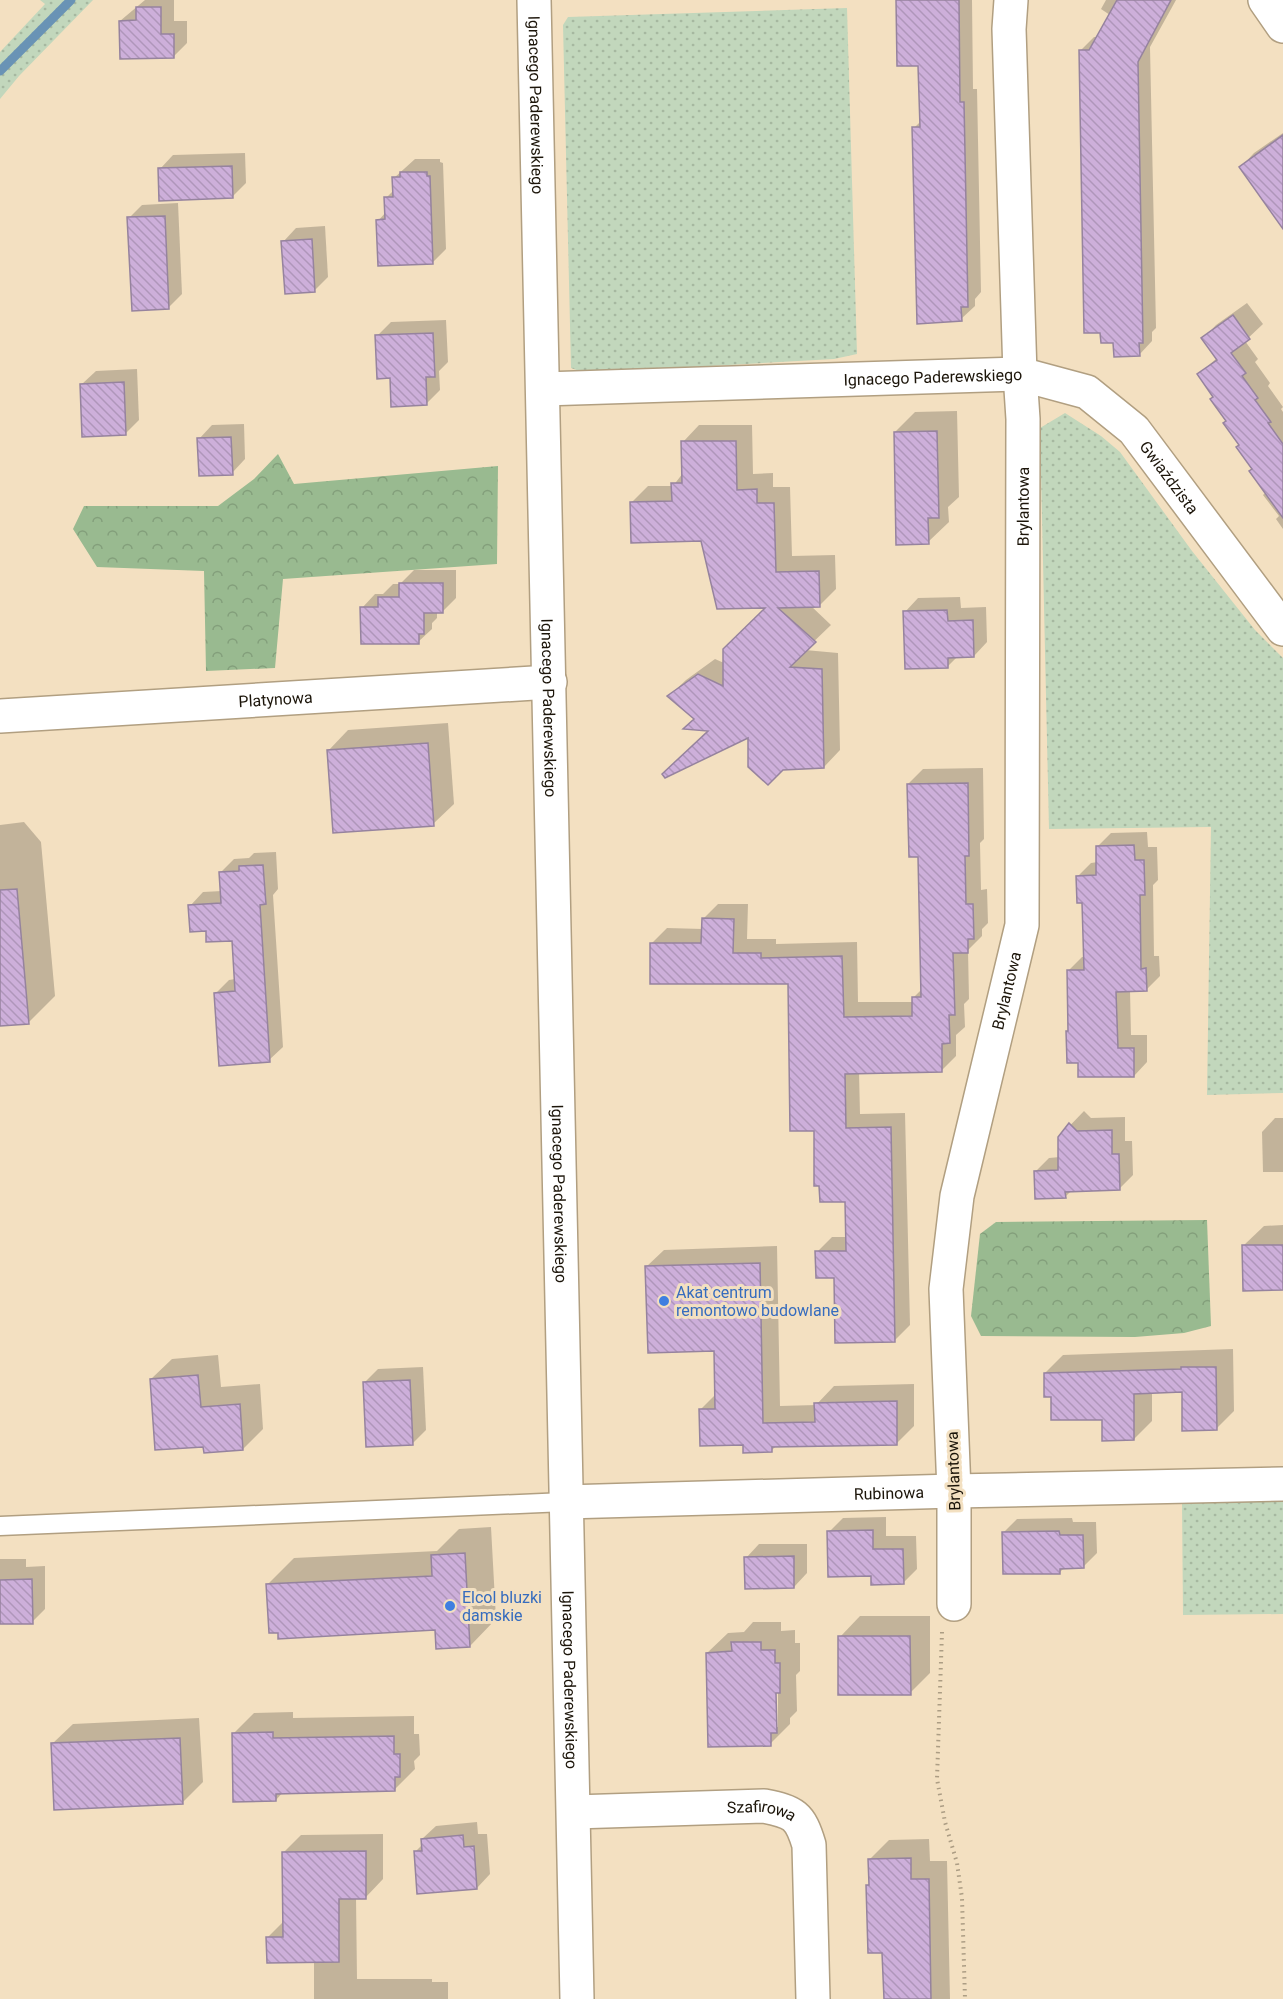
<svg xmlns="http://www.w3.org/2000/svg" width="1283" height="1999" font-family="Roboto,sans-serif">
  <defs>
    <pattern id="grass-dots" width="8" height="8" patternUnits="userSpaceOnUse" patternTransform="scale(1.5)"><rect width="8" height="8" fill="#c2d7bc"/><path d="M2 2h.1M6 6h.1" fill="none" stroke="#a6b8a0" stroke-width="1.8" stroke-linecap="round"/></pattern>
    <pattern id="forest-crowns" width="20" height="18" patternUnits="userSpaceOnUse" patternTransform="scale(1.5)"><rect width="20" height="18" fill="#99ba90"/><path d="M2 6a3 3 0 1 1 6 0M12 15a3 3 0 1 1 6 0" fill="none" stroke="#839f7b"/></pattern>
    <pattern id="building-back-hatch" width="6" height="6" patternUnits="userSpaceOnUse" patternTransform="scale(1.5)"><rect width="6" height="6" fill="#cdafda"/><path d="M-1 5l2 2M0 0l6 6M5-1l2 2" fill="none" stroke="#af96ba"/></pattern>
  </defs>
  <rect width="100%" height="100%" fill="#f3e0c1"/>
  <g fill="url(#grass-dots)">
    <polygon points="40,0 93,0 19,76 0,99 0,52 45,4"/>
    <polygon points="847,8 857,354 834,359 585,373 571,368 563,25 568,17"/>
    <polygon points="1065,413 1101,436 1120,452 1192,551 1255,630 1283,658 1283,1093 1207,1095 1211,827 1049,829 1040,428"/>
    <polygon points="1283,1500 1283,1614 1183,1615 1182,1502"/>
  </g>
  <g fill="url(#forest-crowns)">
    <polygon points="278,454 294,484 498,466 497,564 283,579 275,668 206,671 204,571 97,567 73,529 84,506 218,506 254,479"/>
    <polygon points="1207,1220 1211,1326 1184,1333 1135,1337 981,1336 971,1316 980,1234 996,1222"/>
  </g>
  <g fill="#0003" fill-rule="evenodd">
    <polygon points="145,0 174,0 174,21 187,21 187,43 173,57 120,21"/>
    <polygon points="898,0 972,0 973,89 977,89 981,292 975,299 975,306 961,319 914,128 921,121 920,64"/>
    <polygon points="1106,0 1176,0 1150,47 1156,328 1152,332 1152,341 1139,355 1080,51 1094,37 1098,37 1110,15 1101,9"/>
    <polygon points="1283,133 1283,226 1241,167 1254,153"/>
    <polygon points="245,153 246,183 232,197 160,169 173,155"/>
    <polygon points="415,159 440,159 440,162 443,163 446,249 432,263 378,221 386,212 386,198 394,190 394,178"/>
    <polygon points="178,203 182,294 168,308 129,218 142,205"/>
    <polygon points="325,226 328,277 315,290 283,242 296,228"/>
    <polygon points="1247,303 1263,324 1245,341 1258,359 1255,362 1270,383 1268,386 1283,407 1281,409 1283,412 1283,529 1276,519 1279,516 1263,495 1266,492 1215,397 1199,374 1217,358 1203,339 1216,325"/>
    <polygon points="446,320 448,362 439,371 440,390 426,404 391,377 377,336 391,322"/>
    <polygon points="137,369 139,420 125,434 82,384 96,371"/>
    <polygon points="957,411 959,497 948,507 949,522 928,542 895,432 915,412"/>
    <polygon points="244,424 245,459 232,473 199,439 212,425"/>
    <polygon points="699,425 752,425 753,474 773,473 773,487 790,487 792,556 835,555 836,589 819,606 811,606 831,625 805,650 838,653 840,750 824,767 749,736 710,729 669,696 686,680 715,659 724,663 768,607 702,539 631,503 648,486 673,486 683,473 683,442"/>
    <polygon points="414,570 456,570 456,598 443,611 437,611 437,618 432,623 432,629 418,642 362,608 375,594 383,594 393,584 400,584"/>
    <polygon points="960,597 961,608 986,607 987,642 974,656 958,656 948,666 905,612 918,598"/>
    <polygon points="448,723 454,804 433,824 328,751 348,730"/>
    <polygon points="983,768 984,839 980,843 981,890 987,889 988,923 982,929 982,936 968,950 969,999 964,1004 965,1027 956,1035 956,1056 941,1071 859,1072 860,1114 905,1113 910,1325 895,1340 835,1276 817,1252 832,1237 847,1237 847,1200 815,1129 789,982 652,943 667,928 703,929 703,919 718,904 748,904 747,939 776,939 776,944 857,942 858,1002 913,1002 913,998 922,989 919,855 908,784 923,769"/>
    <polygon points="24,822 41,842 55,996 29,1022 0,1025 0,825"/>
    <polygon points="1147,832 1148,847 1157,847 1158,880 1153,885 1154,956 1159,956 1160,976 1146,990 1130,990 1131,1035 1147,1035 1147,1062 1134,1076 1080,1061 1068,971 1082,957 1085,957 1084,902 1078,876 1091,863 1098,862 1097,847 1111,833"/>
    <polygon points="276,852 278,889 273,895 283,1047 269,1060 215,994 229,980 235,979 233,940 207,929 190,906 203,892 222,891 220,873 234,859 249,858 254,853"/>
    <polygon points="1084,1111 1091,1118 1125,1117 1125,1141 1132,1141 1133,1175 1119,1189 1072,1190 1065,1197 1036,1171 1049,1158 1060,1157 1059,1137"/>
    <polygon points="1275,1118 1283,1118 1283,1172 1263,1172 1262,1132"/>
    <polygon points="1283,1225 1283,1288 1243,1246 1264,1226"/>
    <polygon points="777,1246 780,1406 816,1405 834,1386 914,1384 914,1426 897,1443 777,1445 771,1451 744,1444 700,1410 716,1394 716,1349 646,1267 664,1250"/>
    <polygon points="1233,1349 1234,1411 1216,1429 1183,1391 1152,1392 1152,1421 1134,1439 1104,1418 1045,1373 1063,1355"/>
    <polygon points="218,1355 221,1387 260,1384 263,1429 243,1449 205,1445 151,1379 172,1359"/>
    <polygon points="423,1367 426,1430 412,1444 364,1383 378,1369"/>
    <polygon points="886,1517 886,1536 916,1536 917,1569 903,1583 873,1574 829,1532 843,1518"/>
    <polygon points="1072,1518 1073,1522 1096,1522 1097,1553 1083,1567 1065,1567 1060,1572 1004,1532 1017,1519"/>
    <polygon points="491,1527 496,1619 470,1646 436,1629 267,1585 294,1558 437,1551 459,1529"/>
    <polygon points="759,1544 807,1544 807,1573 794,1587 746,1558"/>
    <polygon points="0,1559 26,1559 26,1567 45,1566 45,1609 32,1622 0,1623"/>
    <polygon points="860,1616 930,1616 930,1673 910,1693 840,1637"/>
    <path d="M753,1622H781V1631L795,1630V1643H800V1671L796,1675L797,1711L790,1718V1724L770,1744L707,1653L728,1633L744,1632ZM775,1685H778V1727H775Z"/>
    <polygon points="293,1712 293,1718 414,1716 414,1734 419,1734 420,1755 414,1761 415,1769 394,1790 283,1792 276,1800 234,1733 254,1713"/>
    <polygon points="199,1718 203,1782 182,1803 52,1744 73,1724"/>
    <polygon points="477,1822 478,1834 487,1834 490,1874 477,1888 415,1852 423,1844 422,1839 436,1826"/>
    <polygon points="383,1834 383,1879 366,1897 356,1897 357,1979 432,1979 432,1982 448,1982 448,1999 314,1999 314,1961 268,1937 284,1921 283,1853 301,1835"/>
    <polygon points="929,1839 930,1861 947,1861 950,1999 885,1999 884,1951 868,1886 871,1883 870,1859 889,1840"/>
  </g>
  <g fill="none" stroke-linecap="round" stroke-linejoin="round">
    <polyline stroke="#6993b5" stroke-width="9" points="0,71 71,0"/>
  </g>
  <g fill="url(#building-back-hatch)" stroke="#96839e" stroke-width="1.5">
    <polygon points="896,0 959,0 960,102 964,102 968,307 961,307 962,321 917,324 912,127 920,127 918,66 897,66"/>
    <polygon points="1117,0 1171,0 1138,62 1143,343 1139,343 1140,356 1114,357 1113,343 1101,343 1100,333 1084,333 1079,50 1089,50"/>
    <polygon points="136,7 161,7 161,34 174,34 174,58 120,59 119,21 136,20"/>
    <polygon points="1283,135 1283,229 1239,167"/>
    <polygon points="232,166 233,198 159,201 158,168"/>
    <polygon points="400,172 427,172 427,176 430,176 433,264 378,266 376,220 385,219 384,197 393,197 392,177 400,177"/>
    <polygon points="165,216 169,309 132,311 127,217"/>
    <polygon points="312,239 315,292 285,294 281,241"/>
    <polygon points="1233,315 1250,339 1231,353 1246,373 1242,376 1258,398 1255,400 1271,422 1268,423 1283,444 1283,518 1249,471 1252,469 1236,447 1239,445 1223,423 1226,421 1210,399 1213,397 1197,374 1217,360 1201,338"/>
    <polygon points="433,333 435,377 426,377 427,405 391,407 390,378 377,379 375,335"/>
    <polygon points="124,382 126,435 82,437 80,384"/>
    <polygon points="937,431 939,518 928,518 929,544 896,545 894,432"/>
    <polygon points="231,437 233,475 199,476 197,438"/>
    <polygon points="681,441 736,441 737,490 757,489 757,503 774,503 776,572 819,571 820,607 778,608 816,642 790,667 822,669 824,768 783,770 768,785 748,767 748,738 665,778 662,774 708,731 683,729 694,719 667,696 698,674 723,686 723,649 765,608 717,609 701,541 631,543 630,502 672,501 671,483 682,483"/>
    <polygon points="399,583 443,583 443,613 424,613 424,634 419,634 419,644 361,644 360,607 378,607 378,597 399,597"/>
    <polygon points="947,610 948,621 973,620 974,657 948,658 948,668 905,669 903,611"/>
    <polygon points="428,743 434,826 333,833 327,750"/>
    <polygon points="968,783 969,856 965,856 966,904 973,904 974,939 968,939 968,953 953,953 955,1015 949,1015 950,1043 942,1044 942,1072 845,1074 846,1128 891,1127 895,1342 835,1343 834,1278 816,1278 815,1251 846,1251 845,1202 820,1202 819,1186 814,1186 814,1131 790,1131 788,984 650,984 650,943 701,943 702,918 734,919 733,953 761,953 761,958 842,956 844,1017 912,1016 912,997 921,997 918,857 909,857 907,784"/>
    <polygon points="1134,845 1135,860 1144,860 1145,895 1140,895 1141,969 1146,968 1147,991 1116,992 1118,1048 1134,1048 1134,1077 1078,1077 1078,1063 1067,1063 1066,1031 1068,1031 1067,970 1084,970 1082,903 1077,903 1076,876 1096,875 1096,846"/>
    <polygon points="263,865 266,904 260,905 270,1062 219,1066 214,993 235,991 232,941 206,942 206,931 190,932 188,905 221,903 219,872 239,871 239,866"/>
    <polygon points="17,889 29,1024 0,1026 0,890"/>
    <polygon points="1069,1123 1077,1131 1112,1130 1112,1154 1119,1154 1120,1190 1065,1192 1066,1198 1035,1199 1034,1171 1058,1170 1058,1137"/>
    <polygon points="1242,1245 1283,1245 1283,1290 1243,1291"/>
    <polygon points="760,1263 763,1423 815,1422 814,1403 897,1401 897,1445 772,1447 772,1452 743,1453 743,1445 700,1446 699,1409 715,1409 714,1351 648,1353 645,1266"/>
    <polygon points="1181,1367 1216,1367 1217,1430 1182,1431 1182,1392 1134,1394 1134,1440 1102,1441 1102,1420 1051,1420 1051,1397 1044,1397 1044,1373 1181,1369"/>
    <polygon points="198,1375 201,1407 240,1404 243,1450 204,1453 203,1447 155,1450 150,1379"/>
    <polygon points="410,1380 413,1445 366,1447 363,1382"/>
    <polygon points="873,1530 873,1549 903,1549 904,1584 871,1585 871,1576 828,1577 827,1531"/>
    <polygon points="1059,1531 1060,1535 1083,1535 1084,1568 1060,1569 1060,1574 1003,1574 1002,1532"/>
    <polygon points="465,1553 470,1647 436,1649 435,1630 278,1639 278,1633 269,1633 266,1584 432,1576 431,1555"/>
    <polygon points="794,1556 794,1588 745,1589 744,1557"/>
    <polygon points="32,1579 33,1624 0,1624 0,1580"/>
    <polygon points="838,1636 910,1636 911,1695 838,1695"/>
    <polygon points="731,1642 761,1642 761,1650 775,1650 775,1663 780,1663 780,1693 776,1693 777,1733 771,1733 771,1746 708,1747 706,1653 732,1651"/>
    <polygon points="273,1732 273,1738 394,1736 394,1754 400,1754 400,1777 395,1777 395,1791 276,1794 276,1801 233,1802 232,1733"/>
    <polygon points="180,1738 183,1804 54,1810 51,1743"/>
    <polygon points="463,1835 464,1847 474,1846 477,1889 417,1894 414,1851 422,1851 421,1839"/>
    <polygon points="366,1851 366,1899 339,1899 339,1962 267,1963 266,1937 283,1937 282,1852"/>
    <polygon points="911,1858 911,1879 929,1879 931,1999 884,1999 882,1953 868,1953 866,1885 869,1885 868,1859"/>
  </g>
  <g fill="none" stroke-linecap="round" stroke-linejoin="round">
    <defs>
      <polyline id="lane" points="0,1526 565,1502"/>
      <g id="street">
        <polyline points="1265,0 1283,26"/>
        <path id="s1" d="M543,389L1020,374L1087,392L1134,430L1283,629"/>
        <path id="s2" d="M0,716L550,682"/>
        <path id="s3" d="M565,1502L954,1491L1283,1484"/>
        <path id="s4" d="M954,1604V1491L946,1289L957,1196L1022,925L1023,419L1020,374L1009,29L1011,0"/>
        <path id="s5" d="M574,1812L764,1806C794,1812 800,1815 809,1845L813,1999"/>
      </g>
      <g id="secondary">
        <path id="s6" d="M534,0L577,1999"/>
      </g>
    </defs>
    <use href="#lane" stroke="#b19f81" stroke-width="21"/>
    <use href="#street" stroke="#b19f81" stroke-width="36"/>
    <use href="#secondary" stroke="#b19f81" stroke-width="36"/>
    <polyline stroke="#ac9d84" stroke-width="4" stroke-dasharray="1.5 4.5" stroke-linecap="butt" points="942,1632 937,1779 945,1822 957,1863 962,1898 965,1999"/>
    <use href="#lane" stroke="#fff" stroke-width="18"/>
    <use href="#street" stroke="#fff" stroke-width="33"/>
    <use href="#secondary" stroke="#fff" stroke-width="33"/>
  </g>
  <g fill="#3f7fe0" stroke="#f3e0c1" stroke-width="2">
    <circle cx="664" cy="1301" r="6"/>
    <circle cx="450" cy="1606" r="6"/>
  </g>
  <g text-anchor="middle" stroke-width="6" stroke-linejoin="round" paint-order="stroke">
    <g font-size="16" fill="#1c150a" stroke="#f3e0c1">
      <text dy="6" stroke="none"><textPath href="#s6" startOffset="105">Ignacego Paderewskiego</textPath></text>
      <text dy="6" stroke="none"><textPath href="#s1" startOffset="390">Ignacego Paderewskiego</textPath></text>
      <text dy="6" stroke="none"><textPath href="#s1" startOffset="666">Gwiaździsta</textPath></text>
      <text dy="6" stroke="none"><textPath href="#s4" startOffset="1106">Brylantowa</textPath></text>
      <text dy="6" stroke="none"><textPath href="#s2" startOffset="276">Platynowa</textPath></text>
      <text dy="6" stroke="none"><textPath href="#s6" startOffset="708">Ignacego Paderewskiego</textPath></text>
      <text dy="6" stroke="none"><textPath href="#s4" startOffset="620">Brylantowa</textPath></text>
      <text dy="6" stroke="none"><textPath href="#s6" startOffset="1194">Ignacego Paderewskiego</textPath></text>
      <text transform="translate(953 1471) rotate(-92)" y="6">Brylantowa</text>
      <text dy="6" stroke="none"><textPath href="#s3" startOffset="324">Rubinowa</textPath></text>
      <text dy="6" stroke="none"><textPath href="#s6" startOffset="1680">Ignacego Paderewskiego</textPath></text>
      <text dy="6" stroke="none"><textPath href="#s5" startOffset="188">Szafirowa</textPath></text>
    </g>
    <g font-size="16" fill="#366cbe" stroke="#f3e0c1" text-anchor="start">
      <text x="676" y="1298">Akat centrum<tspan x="676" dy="18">remontowo budowlane</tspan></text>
      <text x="462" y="1603">Elcol bluzki<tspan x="462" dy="18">damskie</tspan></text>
    </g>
  </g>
</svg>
